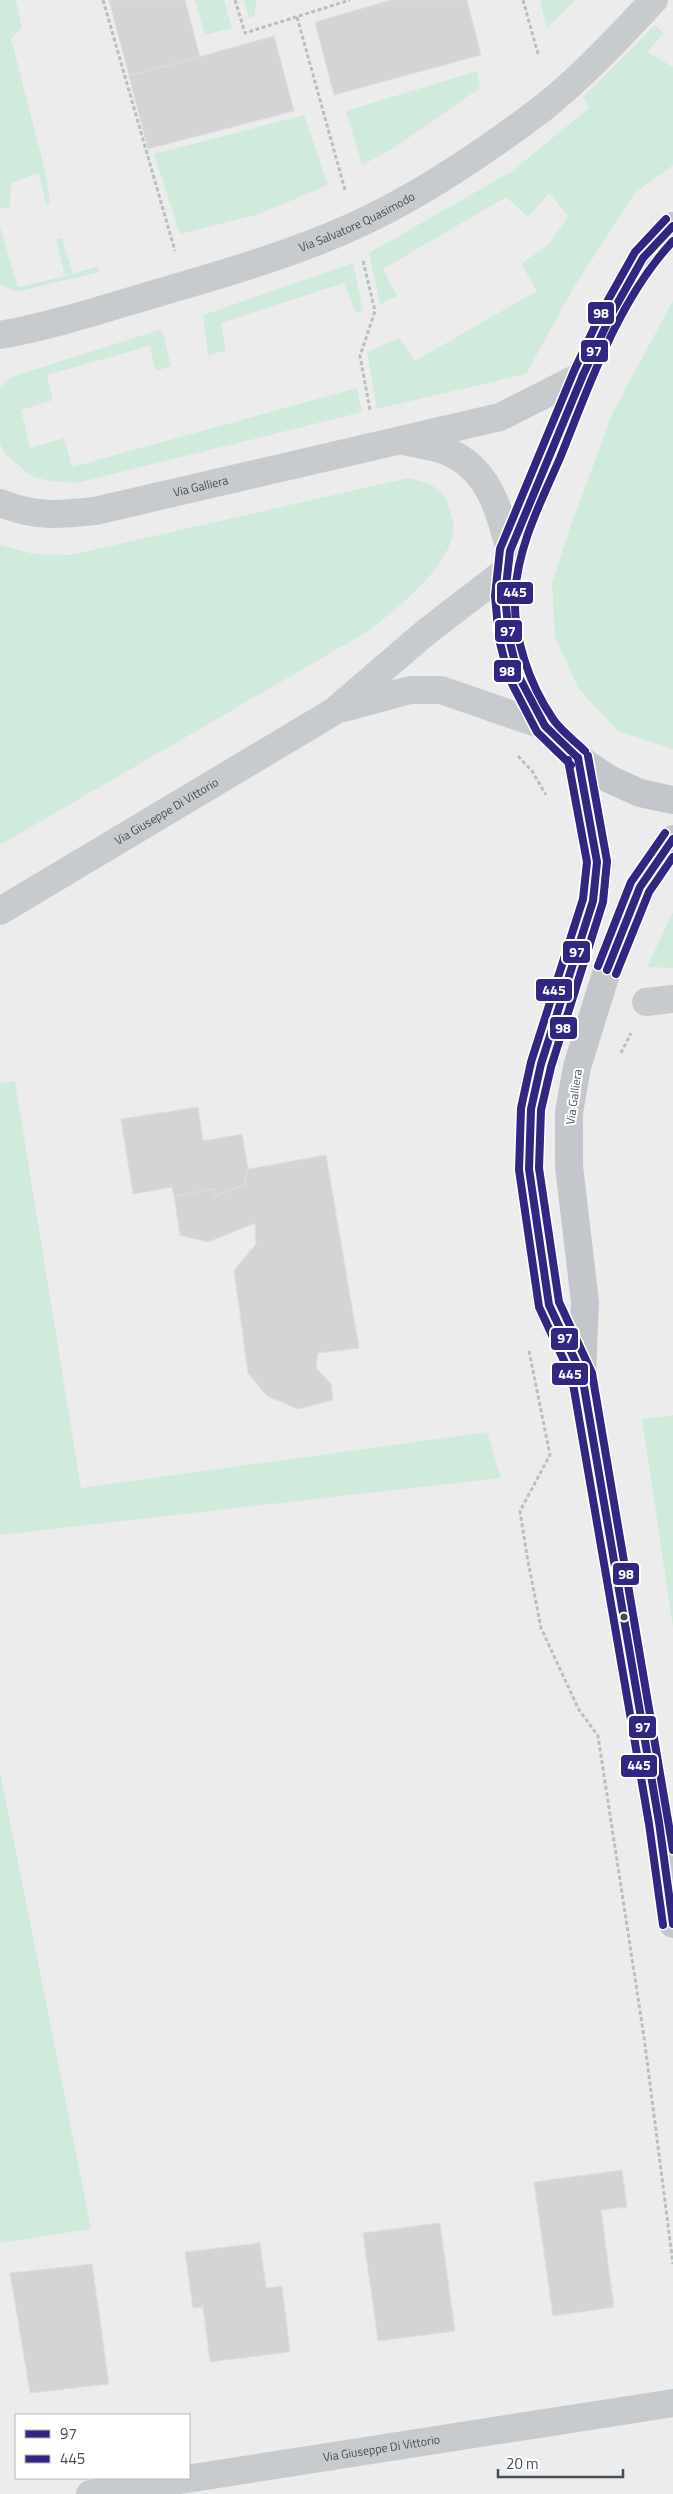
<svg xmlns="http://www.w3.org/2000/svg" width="673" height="2494" font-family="'Titillium Web',sans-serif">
  <rect width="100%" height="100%" fill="#edecec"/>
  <g fill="#d0ebdc">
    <polygon points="0,0 16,0 22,28 11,39 45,170 50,202 46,205 39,173 11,183 10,207 0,209"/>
    <polygon points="195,0 224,0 232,28 205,35"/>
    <polygon points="244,0 257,0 254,16 249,18"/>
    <polygon points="540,0 575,0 547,28"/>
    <polygon points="655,25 664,33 647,52 673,67 673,165 634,194 574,287 526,374 377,409 367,352 399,338 415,361 537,291 521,264 549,244 568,216 549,193 528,217 506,197 383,269 397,296 380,304 369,253 512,171 589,108 583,97"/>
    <polygon points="477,71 480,88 391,150 362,165 346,111"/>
    <polygon points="304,115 328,185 259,214 180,234 154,154"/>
    <polygon points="0,227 18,287 65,276 56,239 62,238 73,274 98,266 99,272 16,292 0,284"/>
    <polygon points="353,263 363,310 356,313 344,283 221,323 226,350 208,356 203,315"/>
    <polygon points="673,301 673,749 618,731 578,688 555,636 552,584 568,533 613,412"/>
    <polygon points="162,329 171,366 156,371 149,346 47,375 53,400 21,410 30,448 64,438 72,467 357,388 362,412 77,483 48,481 30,475 5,454 0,444 0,387 11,377"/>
    <path d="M408,478C430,483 443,486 450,510C451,515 453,521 454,525C454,565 395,611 365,633L0,845V545L34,554L71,555Z"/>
    <polygon points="673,912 673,968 647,967"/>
    <polygon points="15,1081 81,1488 487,1432 501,1478 0,1535 0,1083"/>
    <polygon points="673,1415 673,1627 642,1419"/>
    <polygon points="0,1772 91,2229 0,2243"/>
  </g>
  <g fill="#d4d4d6" stroke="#dededf">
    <polygon points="109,0 185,0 200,57 129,76"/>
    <polygon points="391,0 467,0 481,55 334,95 315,22"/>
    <polygon points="274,36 294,111 148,149 129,76"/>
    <polygon points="198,1107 203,1141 242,1134 248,1169 244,1185 215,1196 213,1189 174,1196 172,1187 133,1194 121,1119"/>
    <polygon points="326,1155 359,1348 318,1353 316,1368 331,1384 333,1400 298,1409 267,1396 248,1373 234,1270 256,1244 255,1223 208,1242 180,1235 174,1196 213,1189 215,1196 244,1185 248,1169"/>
    <polygon points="622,2170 627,2207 601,2210 614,2307 553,2316 534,2182"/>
    <polygon points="440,2223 455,2331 378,2341 363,2233"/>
    <polygon points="260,2243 266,2288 282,2286 290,2352 210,2362 203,2307 193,2308 185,2252"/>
    <polygon points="92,2264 109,2384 30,2393 10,2273"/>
  </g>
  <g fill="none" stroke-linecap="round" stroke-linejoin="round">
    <g stroke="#b6c1bd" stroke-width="3" stroke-dasharray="4 2.5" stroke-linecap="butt">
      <polyline points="103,0 175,251"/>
      <polyline points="235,0 245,33 350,0"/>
      <polyline points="523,0 538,54"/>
      <polyline points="297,17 345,190"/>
      <polyline points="363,261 375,311 360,356 370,410"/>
      <polyline points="518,756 532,771 546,795"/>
      <polyline points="621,1053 631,1033"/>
      <polyline points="529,1351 550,1455 520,1511 527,1556 541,1628 579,1710 598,1736 644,2037 673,2264"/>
    </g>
    <g stroke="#c8cbcd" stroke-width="28">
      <path id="s1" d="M0,335C56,325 106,308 161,292C226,273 292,254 354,226C421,196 485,152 543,108C583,76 619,37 654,0"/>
      <path d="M408,442C420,445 434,446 446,451C489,468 499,510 510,551"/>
      <path id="s2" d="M0,503C36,517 57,515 95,511L500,417L583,375"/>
      <polyline points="646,1002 673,999"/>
      <path id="s3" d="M90,2494L673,2403"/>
    </g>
    <g stroke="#c8cbcd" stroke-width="28">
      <polyline points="344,708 410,690 441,690 545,726"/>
      <path id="s4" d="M0,911L333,712L425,633L508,569"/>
    </g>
    <g stroke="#c3c7cb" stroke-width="28">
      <polyline points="673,226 643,258 612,313 583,375 510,551 505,595 509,638 518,675 545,726 578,758 609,779 640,793 673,800"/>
      <polyline points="578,758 597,862 593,901 541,1064 531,1109 529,1169 549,1305 580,1370"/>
      <polyline points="673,839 640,887 614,948 577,1067 569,1112 569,1166 585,1302 582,1375 659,1822 673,1924"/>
    </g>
    <defs>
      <g id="bus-1">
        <polyline points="578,758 597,862 593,901 541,1064 531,1109 529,1169 549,1305 582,1375 659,1822 673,1924"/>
        <polyline points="578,758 545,726 518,675 509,638 505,595 510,551 583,375 612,313 643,258 673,226"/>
        <polyline points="607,970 640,887 673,839"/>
      </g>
      <g id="bus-2">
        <path d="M585,751C575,741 561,731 553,719C529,684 513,637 515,594C518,545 541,502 560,458C590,384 618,300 673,241"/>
        <polyline points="568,760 587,862 583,899 531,1062 521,1108 519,1170 539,1307 572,1378 649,1824 663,1925"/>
        <polyline points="616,974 649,892 673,857"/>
      </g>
      <g id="bus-3">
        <polyline points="588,756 607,861 603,902 551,1067 541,1110 539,1168 559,1302 592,1373 673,1850"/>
        <polyline points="571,765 537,732 509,678 499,639 495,596 500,549 574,371 603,309 635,252 666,219"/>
        <polyline points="598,966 631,882 665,833"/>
      </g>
    </defs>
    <use href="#bus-1" stroke="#fff" stroke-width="11"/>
    <use href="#bus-2" stroke="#fff" stroke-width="11"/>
    <use href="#bus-3" stroke="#fff" stroke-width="11"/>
    <use href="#bus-1" stroke="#312783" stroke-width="8"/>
    <use href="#bus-2" stroke="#312783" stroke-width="8"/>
    <use href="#bus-3" stroke="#312783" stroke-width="8"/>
  </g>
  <circle fill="#444e57" stroke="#fff" stroke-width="2" cx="624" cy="1617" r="4.5"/>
  <g text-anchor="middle" stroke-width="4" stroke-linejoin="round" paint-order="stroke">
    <g font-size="12" fill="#444e57" stroke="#fff">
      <text dy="4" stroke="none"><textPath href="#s1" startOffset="375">Via Salvatore Quasimodo</textPath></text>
      <text dy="4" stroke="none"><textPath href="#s2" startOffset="205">Via Galliera</textPath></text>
      <text dy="4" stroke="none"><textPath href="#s4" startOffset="194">Via Giuseppe Di Vittorio</textPath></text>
      <text transform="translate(574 1097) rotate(-82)" y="4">Via Galliera</text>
      <text dy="4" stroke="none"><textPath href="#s3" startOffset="295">Via Giuseppe Di Vittorio</textPath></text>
    </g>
  </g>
  <g stroke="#fff" stroke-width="2">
    <rect x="587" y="301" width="28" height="24" rx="5" fill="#312783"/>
    <rect x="580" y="339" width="29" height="24" rx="5" fill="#312783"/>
    <rect x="496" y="581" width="38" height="24" rx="5" fill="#312783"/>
    <rect x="494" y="619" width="29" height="24" rx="5" fill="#312783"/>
    <rect x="493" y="659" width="29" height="24" rx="5" fill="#312783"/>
    <rect x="562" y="940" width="29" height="24" rx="5" fill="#312783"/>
    <rect x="535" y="978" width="38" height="24" rx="5" fill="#312783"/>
    <rect x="549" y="1016" width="29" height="24" rx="5" fill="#312783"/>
    <rect x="550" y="1327" width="29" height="24" rx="5" fill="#312783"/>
    <rect x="551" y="1362" width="38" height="24" rx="5" fill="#312783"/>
    <rect x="612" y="1562" width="28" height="24" rx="5" fill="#312783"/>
    <rect x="628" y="1715" width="29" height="24" rx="5" fill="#312783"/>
    <rect x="620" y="1754" width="38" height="24" rx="5" fill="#312783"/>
  </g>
  <g font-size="14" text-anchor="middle" font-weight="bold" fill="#fff">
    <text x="601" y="318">98</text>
    <text x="594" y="356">97</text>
    <text x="515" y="597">445</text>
    <text x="508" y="636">97</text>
    <text x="507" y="676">98</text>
    <text x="577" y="957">97</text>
    <text x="554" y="995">445</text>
    <text x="563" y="1033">98</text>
    <text x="565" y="1343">97</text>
    <text x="570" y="1379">445</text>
    <text x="626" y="1579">98</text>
    <text x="643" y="1732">97</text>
    <text x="639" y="1770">445</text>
  </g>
  <rect x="15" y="2414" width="175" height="65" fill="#ffffff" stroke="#b4b8bc"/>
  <rect x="25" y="2430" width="25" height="8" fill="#312783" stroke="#b4b8bc"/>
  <text x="60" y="2439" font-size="15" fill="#444e57">97</text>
  <rect x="25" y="2455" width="25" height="8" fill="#312783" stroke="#b4b8bc"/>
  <text x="60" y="2464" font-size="15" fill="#444e57">445</text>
  <path d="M498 2469v8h125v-8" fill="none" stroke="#444e57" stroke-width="2.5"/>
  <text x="506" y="2469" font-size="15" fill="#444e57" stroke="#ffffff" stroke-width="4" paint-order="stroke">20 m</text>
</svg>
